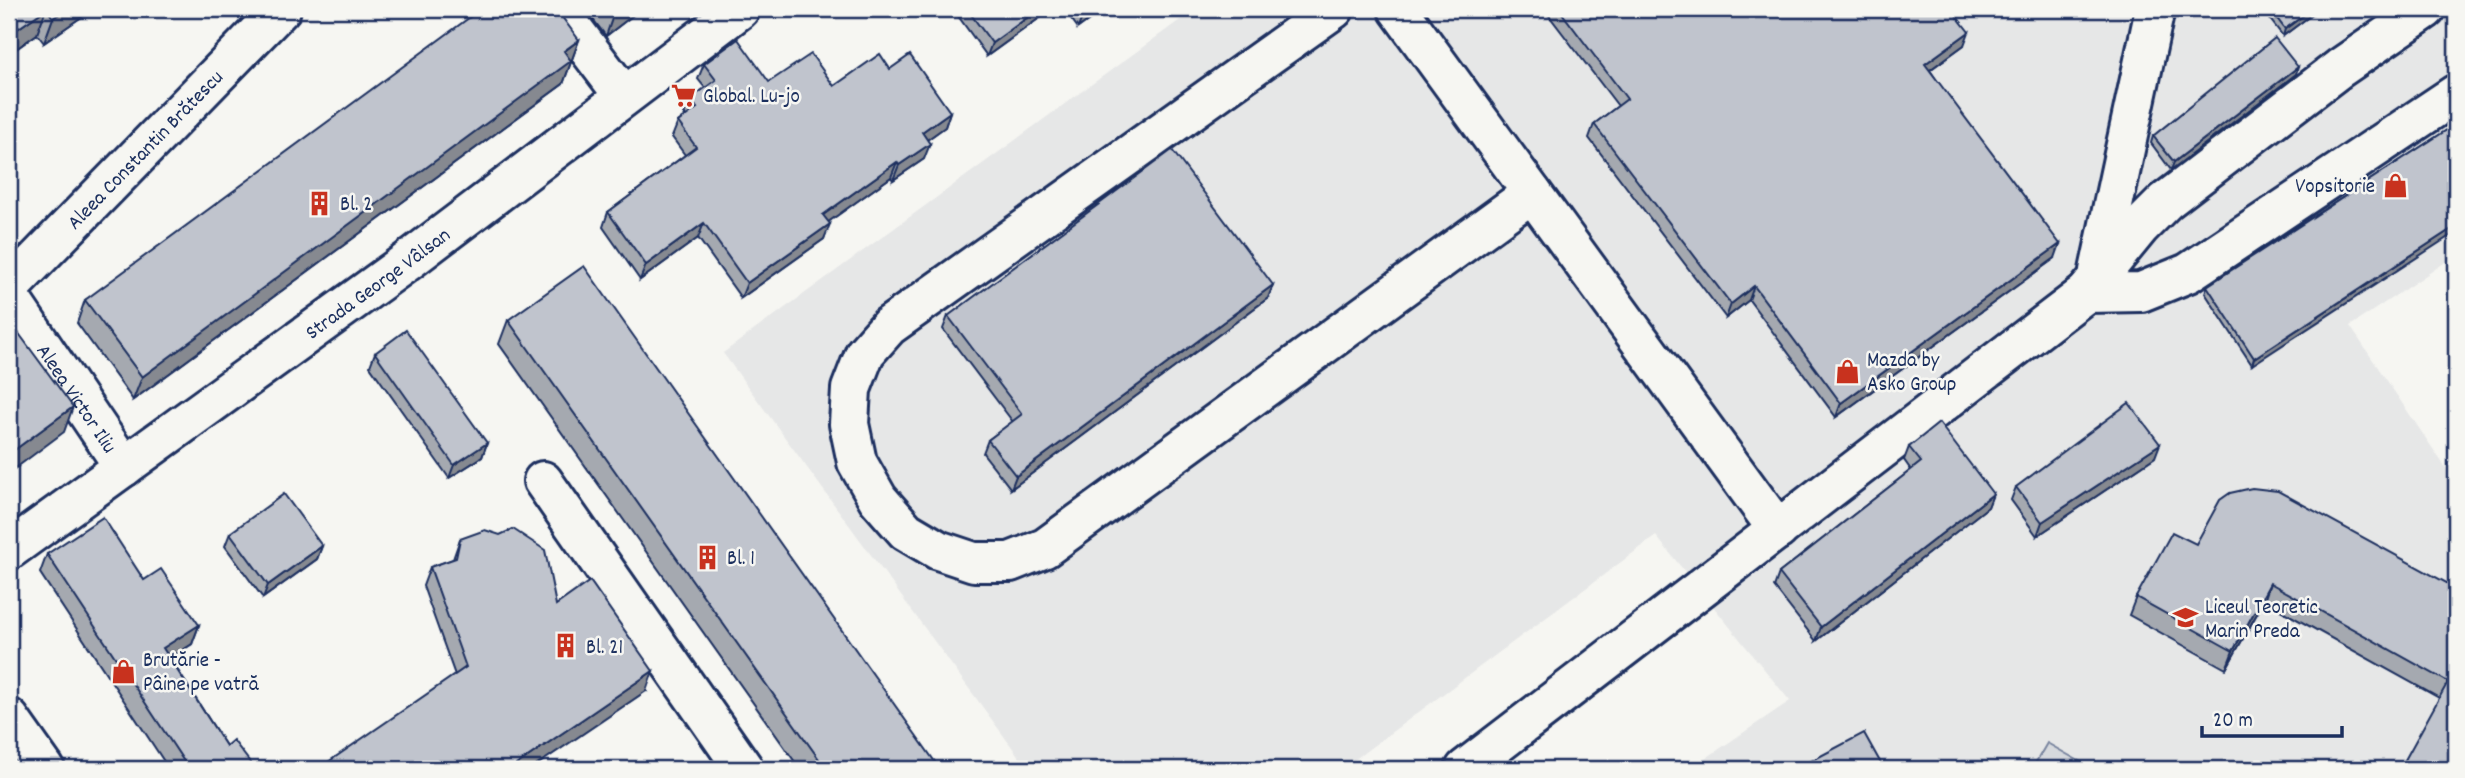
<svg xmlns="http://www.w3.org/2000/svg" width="2465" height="778" font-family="Dekko,sans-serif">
  <rect width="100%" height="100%" fill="#f6f6f2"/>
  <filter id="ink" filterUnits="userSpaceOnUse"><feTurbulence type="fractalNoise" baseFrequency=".0143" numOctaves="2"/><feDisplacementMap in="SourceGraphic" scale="14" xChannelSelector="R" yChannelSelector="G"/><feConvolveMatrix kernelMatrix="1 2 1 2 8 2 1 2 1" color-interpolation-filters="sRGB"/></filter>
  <g filter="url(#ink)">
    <polygon fill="#e6e7e7" points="1195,9 2456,9 2456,255 2350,326 2456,483 2456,769 1690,769 1790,701 1656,536 1342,769 1028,769 723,353"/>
    <polygon fill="#d6d9dd" stroke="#78849e" stroke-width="2" points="2047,743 2093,769 2032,769"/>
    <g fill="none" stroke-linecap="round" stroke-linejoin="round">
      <defs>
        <g id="minor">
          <polyline points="558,9 624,96"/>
          <polyline points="1334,9 889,326 865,353 851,389 849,424 857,462 878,499 906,531 938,550 974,562 1010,562 1045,548 1532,193"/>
          <polyline points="1398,9 1778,530"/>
          <polyline points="2099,271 2155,9"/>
          <path id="s1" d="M9,288L281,9"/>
          <polyline points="2086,293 2141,292 2188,273 2456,94"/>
          <path id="s2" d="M9,297L124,467"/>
          <polyline points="543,481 744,769"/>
          <path id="s3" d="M9,550L408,261L740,9"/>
          <polyline points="1465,769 2086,293 2140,227 2166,201 2340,68 2426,9"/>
        </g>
        <polyline id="major" points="9,718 45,769"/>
      </defs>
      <use href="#minor" stroke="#1b2f5e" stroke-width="44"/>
      <use href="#major" stroke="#1b2f5e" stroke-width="44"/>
      <use href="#minor" stroke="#f6f6f2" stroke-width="38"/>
      <use href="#major" stroke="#f6f6f2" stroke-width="38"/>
    </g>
    <g fill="#a5a9b0" stroke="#1b2f5e" stroke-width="2">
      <polygon points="9,9 93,9 44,43 37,34 9,54"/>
      <polygon points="585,9 641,9 606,36"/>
      <polygon points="953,9 1052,9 987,56"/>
      <polygon points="1064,9 1104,9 1078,28"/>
      <polygon points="1544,9 1951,9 1964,45 1930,70 2055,258 1836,417 1749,300 1726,318 1589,138 1594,124 1618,106"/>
      <polygon points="2262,9 2319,9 2283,36"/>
      <polygon points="579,40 563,84 133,400 77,323 85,300"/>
      <polygon points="704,64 769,82 834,86 890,69 950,112 945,127 927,140 924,159 893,180 891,177 828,222 824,239 741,298 698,238 640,280 603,227 608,212 685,155 672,137 678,122 686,116 684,114 690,99 705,88 698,79"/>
      <polygon points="2296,74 2171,170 2151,143 2153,136"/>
      <polygon points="2456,124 2252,365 2205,293 2207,286"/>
      <polygon points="1268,298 1011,489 983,453 988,440 1013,422 943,329 948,316"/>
      <polygon points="508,320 940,769 800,769 499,344"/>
      <polygon points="375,353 487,443 482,457 449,478 370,366"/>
      <polygon points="1909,447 1993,494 1988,507 1816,641 1774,587 1779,573 1911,470 1904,460"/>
      <polygon points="2155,457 2037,536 2011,500 2016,487"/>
      <polygon points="230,533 322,546 317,559 263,598 225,546"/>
      <polygon points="460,539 556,605 646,691 455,675 423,586 430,567 453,559"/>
      <polygon points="2196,544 2456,588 2456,769 2439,698 2264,601 2226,669 2129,615 2136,597"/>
      <polygon points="47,554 144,580 199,625 192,644 170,658 226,746 255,769 169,769 40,573"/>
    </g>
    <g fill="#868990" stroke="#1b2f5e" stroke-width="2">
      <polygon points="46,9 37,34 9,54 9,43 13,32"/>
      <polygon points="67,9 93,9 44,43 53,18"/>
      <polygon points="620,9 641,9 606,36 614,13"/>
      <polygon points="1039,9 1052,9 987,56 992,43"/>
      <polygon points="1091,9 1104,9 1078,28 1083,15"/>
      <polygon points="2312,9 2319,9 2283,36 2285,29"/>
      <polygon points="1969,32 1964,45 1920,77 1925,64"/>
      <polygon points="579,40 563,84 133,400 142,377"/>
      <polygon points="2298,67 2296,74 2171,170 2174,162"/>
      <polygon points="950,112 945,127 917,147 922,132"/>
      <polygon points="930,144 924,159 893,180 899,165"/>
      <polygon points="897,162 891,177 817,230 823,215"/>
      <polygon points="704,223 698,238 640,280 646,265"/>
      <polygon points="830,224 824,239 741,298 747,283"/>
      <polygon points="2456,226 2456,232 2252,365 2254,358"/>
      <polygon points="2060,244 2055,258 1836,417 1841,403"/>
      <polygon points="1273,285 1268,298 1011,489 1016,476"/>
      <polygon points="1754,286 1749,300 1726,318 1731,304"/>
      <polygon points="73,407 64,432 9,473 9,454"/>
      <polygon points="487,443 482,457 449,478 454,465"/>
      <polygon points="2160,444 2155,457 2037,536 2042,522"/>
      <polygon points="1993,494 1988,507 1816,641 1821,627"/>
      <polygon points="322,546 317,559 263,598 268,585"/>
      <polygon points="2270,583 2264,601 2226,669 2233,651"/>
      <polygon points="199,625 192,644 156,667 163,648"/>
      <polygon points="653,671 646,691 531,769 510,769"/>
    </g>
    <g fill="#c0c4cd" stroke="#1b2f5e" stroke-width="2">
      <polygon points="9,9 46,9 13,32 9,26"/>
      <polygon points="47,9 67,9 53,18"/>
      <polygon points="481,9 556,9 579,40 564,51 571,61 142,377 85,300"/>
      <polygon points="611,9 620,9 614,13"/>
      <polygon points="967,9 1039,9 992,43"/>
      <polygon points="1079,9 1091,9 1083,15"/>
      <polygon points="1559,9 1951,9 1969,32 1925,64 2060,244 1841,403 1754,286 1731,304 1594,124 1627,99"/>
      <polygon points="2270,9 2312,9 2285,29"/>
      <polygon points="2275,38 2298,67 2174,162 2153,136"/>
      <polygon points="738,39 769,82 811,54 834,86 880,54 890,69 910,55 950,112 922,132 930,144 899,165 897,162 823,215 830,224 747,283 704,223 646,265 608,212 696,147 678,122 697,108 690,99 716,80 704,64"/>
      <polygon points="2456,124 2456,226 2254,358 2207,286"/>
      <polygon points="1172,150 1273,285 1016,476 988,440 1022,414 948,316"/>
      <polygon points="584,266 940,769 826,769 508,320"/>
      <polygon points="9,320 73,407 9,454"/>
      <polygon points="406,330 487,443 454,465 375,353"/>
      <polygon points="2129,403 2160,444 2042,522 2016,487"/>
      <polygon points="1939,423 1993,494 1821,627 1779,573 1921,462 1909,447"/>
      <polygon points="2252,488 2278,491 2456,588 2456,769 2400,769 2448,682 2270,583 2233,651 2136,597 2172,532 2196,544 2220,500 2230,493"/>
      <polygon points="284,494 322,546 268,585 230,533"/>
      <polygon points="103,517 144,580 161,569 199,625 163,648 226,746 233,740 255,769 189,769 47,554"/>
      <polygon points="513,529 545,550 556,605 590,581 653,671 510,769 318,769 466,667 430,567 456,558 460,539 485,530 500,535"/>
      <polygon points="1864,733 1884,769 1796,769"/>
    </g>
  </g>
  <defs>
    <symbol id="supermarket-bare" viewBox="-9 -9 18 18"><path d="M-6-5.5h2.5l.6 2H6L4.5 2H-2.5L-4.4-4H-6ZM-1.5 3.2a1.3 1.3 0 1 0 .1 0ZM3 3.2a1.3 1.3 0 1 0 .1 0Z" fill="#c8321e" stroke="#f6f6f2" stroke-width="2.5" paint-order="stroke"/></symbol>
    <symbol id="shop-bare" viewBox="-9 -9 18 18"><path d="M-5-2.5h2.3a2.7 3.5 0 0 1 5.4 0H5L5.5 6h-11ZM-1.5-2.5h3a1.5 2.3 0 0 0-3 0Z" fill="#c8321e" stroke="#f6f6f2" stroke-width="2.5" paint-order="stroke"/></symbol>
    <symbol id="building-bare" viewBox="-9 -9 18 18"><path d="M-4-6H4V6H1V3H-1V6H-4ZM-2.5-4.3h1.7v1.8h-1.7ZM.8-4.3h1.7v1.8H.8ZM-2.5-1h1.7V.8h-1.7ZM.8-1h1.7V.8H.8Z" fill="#c8321e" stroke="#f6f6f2" stroke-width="2.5" paint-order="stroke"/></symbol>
    <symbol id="school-bare" viewBox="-9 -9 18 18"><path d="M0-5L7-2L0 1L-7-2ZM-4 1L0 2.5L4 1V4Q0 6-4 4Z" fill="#c8321e" stroke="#f6f6f2" stroke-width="2.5" paint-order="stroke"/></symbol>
  </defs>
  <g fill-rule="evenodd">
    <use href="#supermarket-bare" x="666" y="78" width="35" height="35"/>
    <use href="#shop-bare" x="2378" y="168" width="35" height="35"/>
    <use href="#building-bare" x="302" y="186" width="35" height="35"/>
    <use href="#shop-bare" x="1830" y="354" width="35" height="35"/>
    <use href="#building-bare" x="690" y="540" width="35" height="35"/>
    <use href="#school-bare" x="2168" y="600" width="35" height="35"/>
    <use href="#building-bare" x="548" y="628" width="35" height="35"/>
    <use href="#shop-bare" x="106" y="654" width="35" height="35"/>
  </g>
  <g text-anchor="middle" stroke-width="5" stroke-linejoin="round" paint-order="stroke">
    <g font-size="21" fill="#1b2f5e" stroke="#f6f6f2" text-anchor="start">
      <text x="703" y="102">Global. Lu-jo</text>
      <text x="2375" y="192" text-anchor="end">Vopsitorie</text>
      <text x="340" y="210">Bl. 2</text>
      <text x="1867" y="366">Mazda by<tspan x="1867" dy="24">Asko Group</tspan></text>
      <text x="727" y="564">Bl. 1</text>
      <text x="2205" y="613">Liceul Teoretic<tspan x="2205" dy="24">Marin Preda</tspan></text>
      <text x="586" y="653">Bl. 21</text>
      <text x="143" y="666">Brutărie -<tspan x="143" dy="24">Pâine pe vatră</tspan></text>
    </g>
    <g font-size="21" fill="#1b2f5e" stroke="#f6f6f2">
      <text dy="7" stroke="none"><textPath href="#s1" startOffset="194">Aleea Constantin Brătescu</textPath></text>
      <text dy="7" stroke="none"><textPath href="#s3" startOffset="455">Strada George Vâlsan</textPath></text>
      <text dy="7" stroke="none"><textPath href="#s2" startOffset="122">Aleea Victor Iliu</textPath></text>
    </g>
  </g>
  <rect width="2465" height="778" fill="none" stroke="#f6f6f2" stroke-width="35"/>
  <rect x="18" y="18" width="2430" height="743" fill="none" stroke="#1b2f5e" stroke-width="2.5" filter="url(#ink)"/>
  <path d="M2202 726v10h140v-10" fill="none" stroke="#1b2f5e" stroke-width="3.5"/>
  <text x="2213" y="726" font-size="21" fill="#1b2f5e" stroke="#f6f6f2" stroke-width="5" paint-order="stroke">20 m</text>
</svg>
